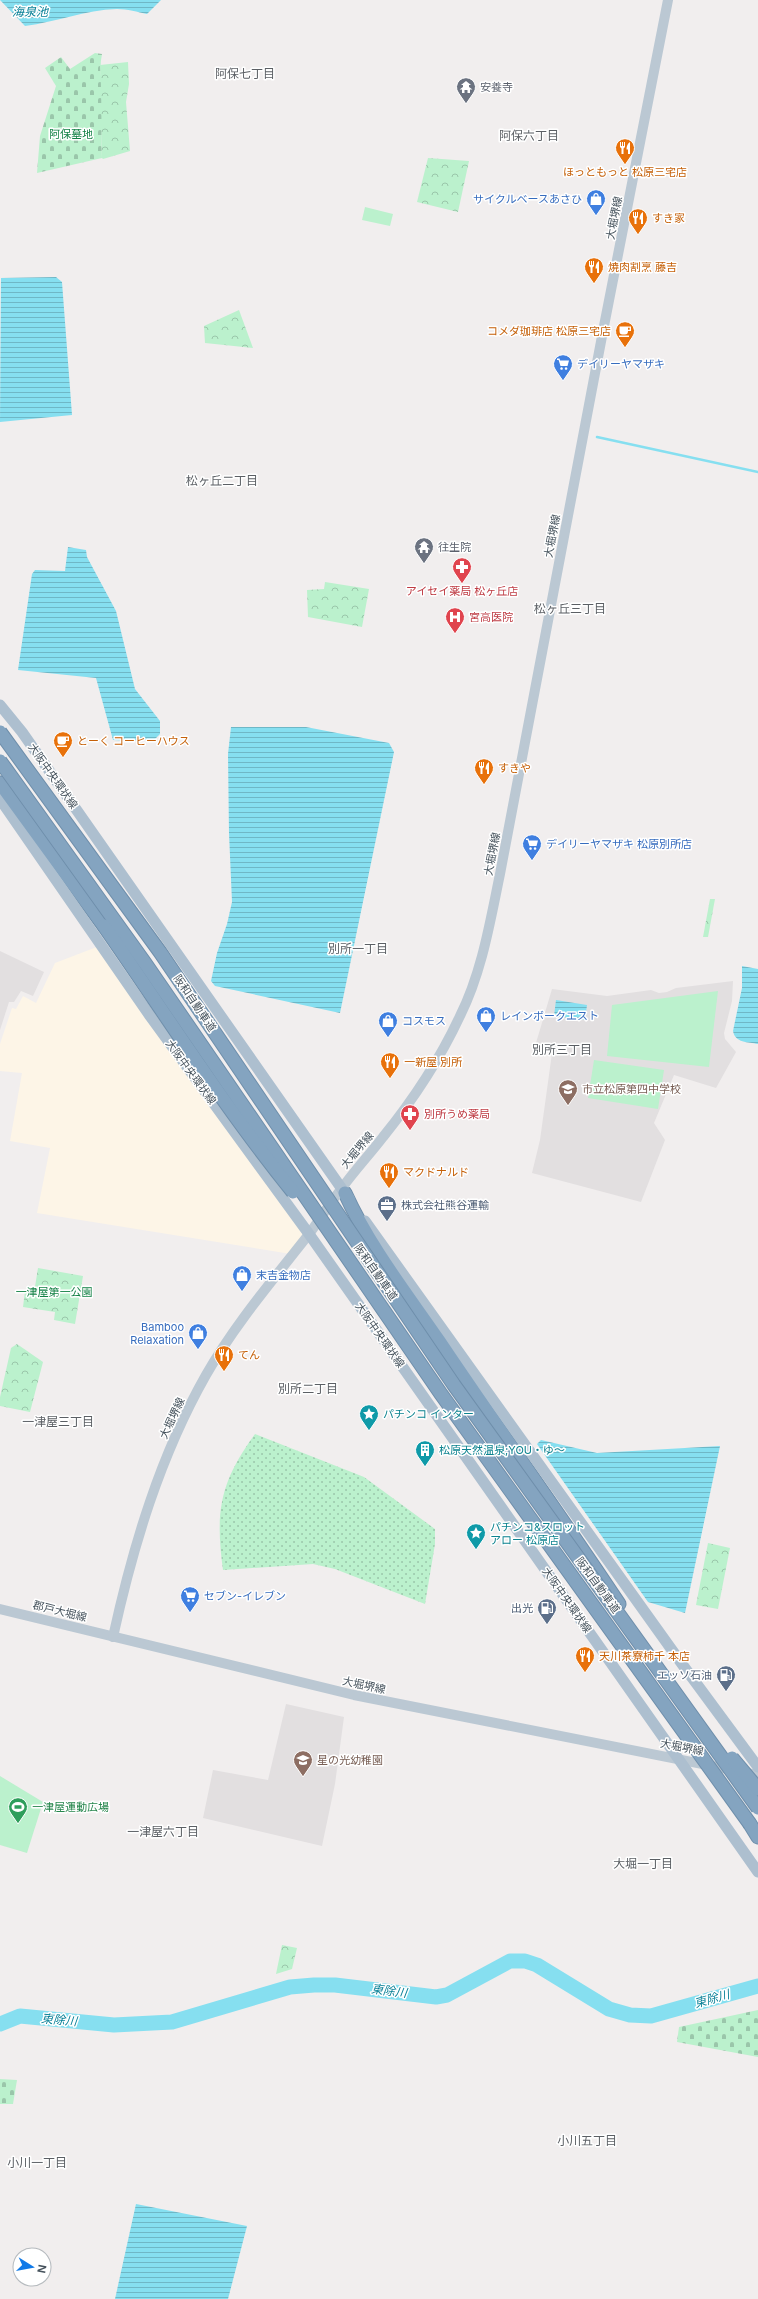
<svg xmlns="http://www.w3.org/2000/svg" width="758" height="2299" font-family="Inter,'Noto Sans JP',sans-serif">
  <defs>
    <pattern id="grass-dots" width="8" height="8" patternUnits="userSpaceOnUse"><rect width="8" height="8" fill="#bbf1cd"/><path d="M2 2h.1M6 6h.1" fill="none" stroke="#9ac6aa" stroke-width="1.8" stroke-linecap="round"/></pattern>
    <pattern id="cemetery-stones" width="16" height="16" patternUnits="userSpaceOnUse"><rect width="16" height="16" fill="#bbf1cd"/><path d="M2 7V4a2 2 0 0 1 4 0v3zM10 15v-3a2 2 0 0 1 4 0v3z" fill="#9ac6aa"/></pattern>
    <pattern id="park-crowns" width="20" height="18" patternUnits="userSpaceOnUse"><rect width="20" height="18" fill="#bbf1cd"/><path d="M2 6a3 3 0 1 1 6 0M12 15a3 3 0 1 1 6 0" fill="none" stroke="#9ac6aa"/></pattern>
    <pattern id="water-rules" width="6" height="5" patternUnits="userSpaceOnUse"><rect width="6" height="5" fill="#86dff0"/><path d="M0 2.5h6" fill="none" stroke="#6fb7c6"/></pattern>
  </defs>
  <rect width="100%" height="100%" fill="#f1eeee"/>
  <polygon fill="#fdf5e7" points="102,945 307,1234 291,1254 37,1213 50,1148 10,1141 22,1073 0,1071 0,1044 12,1008 16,1009 23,996 36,1003 55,963"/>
  <g fill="#e2dfe0">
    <polygon points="0,951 44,972 33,996 21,991 14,1002 9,1002 0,1030"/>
    <polygon points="733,981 732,1001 724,1033 725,1039 736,1052 716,1088 674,1075 654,1123 665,1140 641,1202 532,1173 540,1140 553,1046 536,1043 552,989 607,996 651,990 659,993 667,992 676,988"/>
    <polygon points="286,1704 344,1717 335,1784 322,1846 203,1818 213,1770 268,1780"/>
  </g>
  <path fill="url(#grass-dots)" d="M255,1434L364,1477L435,1529V1544L425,1604L335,1569L313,1564L223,1570C215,1512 220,1482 255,1434Z"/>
  <g fill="url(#cemetery-stones)">
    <path d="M95,53L102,54C98,72 104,90 103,108C102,124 101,141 102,158L37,173L40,136L56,86L45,68L61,57L70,69Z"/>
    <polygon points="758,2010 758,2057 677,2042 679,2027"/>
    <polygon points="0,2079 17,2080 13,2104 0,2104"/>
  </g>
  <g fill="url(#park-crowns)">
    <path d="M128,62L129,84L126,102L130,151L103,159L102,158C101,126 102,96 100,65Z"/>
    <polygon points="428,158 469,161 458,212 417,202"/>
    <polygon points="239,310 253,348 205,343 204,326"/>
    <polygon points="325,582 369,589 362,627 308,617 307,590 324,589"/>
    <polygon points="710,899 715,899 708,937 703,937"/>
    <polygon points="38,1268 83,1276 75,1324 54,1320 55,1312 23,1307 25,1291 34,1293"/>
    <polygon points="17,1344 43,1362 30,1412 0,1406 0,1397 11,1348"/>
    <polygon points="708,1543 730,1548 718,1609 696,1605"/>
    <polygon points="282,1945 297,1948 292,1969 276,1974"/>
  </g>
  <g fill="#bbf1cd">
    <polygon points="365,207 393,214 390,226 362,220"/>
    <polygon points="718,991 709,1067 607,1056 612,1005"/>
    <polygon points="594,1060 664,1070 658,1109 588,1098"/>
    <polygon points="0,1776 43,1802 27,1853 0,1845"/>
  </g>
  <g fill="url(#water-rules)">
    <path d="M0,0H161L147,14C138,12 127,9 117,9C85,10 56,22 25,26Z"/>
    <polygon points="56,277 62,282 72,415 0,422 1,278"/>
    <polygon points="68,547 86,550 87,557 116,611 135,689 160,721 160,734 155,739 130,741 113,740 96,678 18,670 32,574 35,570 65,571"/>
    <polygon points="231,727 306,727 389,743 394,752 340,1013 215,986 211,981 217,953 227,924 232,902 229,833 228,754"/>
    <path d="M742,966L758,969V1044C748,1042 735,1043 733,1031L742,988Z"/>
    <polygon points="556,1000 587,1005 585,1020 554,1016"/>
    <polygon points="541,1440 597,1453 720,1446 685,1613 648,1602 537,1444"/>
    <polygon points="136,2204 247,2226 228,2299 115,2299"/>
  </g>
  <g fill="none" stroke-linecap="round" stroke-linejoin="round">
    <polyline stroke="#86dff0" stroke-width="2.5" points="597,437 758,472"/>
    <polyline stroke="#86dff0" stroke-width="15" points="0,2024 20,2016 114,2025 172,2022 290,1987 314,1985 335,1985 436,1997 447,1995 510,1961 525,1961 537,1965 609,2009 630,2015 651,2016 758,1986"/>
    <defs>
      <g id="motorway">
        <polyline points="0,783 104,926"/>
        <path d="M345,1193C369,1246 406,1293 439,1341C498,1429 560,1515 619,1604"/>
        <polyline points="750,1824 758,1837"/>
      </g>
    </defs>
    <use href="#motorway" stroke="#6f8fab" stroke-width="15"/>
    <g stroke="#bbc8d3" stroke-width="10">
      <polyline points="0,1609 354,1695 758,1775"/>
      <path d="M113,1637C133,1546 160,1456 206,1375C235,1324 273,1280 309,1234C320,1219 330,1203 342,1188C355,1170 370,1154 383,1137C413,1100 440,1059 460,1016C482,972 490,922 500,874L603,331L668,0"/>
    </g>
    <g stroke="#adbfcf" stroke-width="11">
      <polyline points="0,705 22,732 349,1199"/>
      <polyline points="0,799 150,1016 309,1234 758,1872"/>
      <polyline points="365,1221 682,1664 758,1767"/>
    </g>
    <use href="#motorway" stroke="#84a4c0" stroke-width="13"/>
    <defs>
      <g id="motorway-bridge">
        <polyline points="0,732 160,952 454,1385 758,1808"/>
        <polyline points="0,761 145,963 441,1394 750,1824"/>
        <path d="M104,926C166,1015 225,1108 293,1192"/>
        <polyline points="732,1758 758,1789"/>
      </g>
    </defs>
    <use href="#motorway-bridge" stroke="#6f8fab" stroke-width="15" stroke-linecap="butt"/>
    <use href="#motorway-bridge" stroke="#84a4c0" stroke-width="13"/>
  </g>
  <defs>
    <symbol id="temple-pin" viewBox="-11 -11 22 30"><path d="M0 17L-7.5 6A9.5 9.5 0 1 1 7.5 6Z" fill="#6b7280" stroke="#fff"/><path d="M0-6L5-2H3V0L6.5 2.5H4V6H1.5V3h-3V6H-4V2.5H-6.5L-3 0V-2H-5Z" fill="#fff"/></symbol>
    <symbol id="restaurant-pin" viewBox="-11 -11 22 30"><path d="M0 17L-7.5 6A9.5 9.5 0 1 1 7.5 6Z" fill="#e8710a" stroke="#fff"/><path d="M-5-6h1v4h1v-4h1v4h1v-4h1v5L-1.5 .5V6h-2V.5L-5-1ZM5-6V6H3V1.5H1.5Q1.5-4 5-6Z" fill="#fff"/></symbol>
    <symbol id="shop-pin" viewBox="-11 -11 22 30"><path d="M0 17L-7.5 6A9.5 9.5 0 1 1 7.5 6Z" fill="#3f7fe0" stroke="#fff"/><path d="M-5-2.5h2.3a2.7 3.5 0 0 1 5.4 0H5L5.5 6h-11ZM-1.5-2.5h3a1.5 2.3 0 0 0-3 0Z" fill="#fff"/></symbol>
    <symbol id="cafe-pin" viewBox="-11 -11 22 30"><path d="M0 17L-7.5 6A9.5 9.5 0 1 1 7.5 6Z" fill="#e8710a" stroke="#fff"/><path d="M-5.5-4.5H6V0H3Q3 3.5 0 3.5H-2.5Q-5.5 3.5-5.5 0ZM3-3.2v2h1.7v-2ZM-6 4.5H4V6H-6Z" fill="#fff"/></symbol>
    <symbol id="supermarket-pin" viewBox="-11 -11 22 30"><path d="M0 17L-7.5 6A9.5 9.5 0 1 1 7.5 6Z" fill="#3f7fe0" stroke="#fff"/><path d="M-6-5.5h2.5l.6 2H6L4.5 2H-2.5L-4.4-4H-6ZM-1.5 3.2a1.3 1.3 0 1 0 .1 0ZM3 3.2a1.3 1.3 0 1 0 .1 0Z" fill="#fff"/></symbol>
    <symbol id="pharmacy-pin" viewBox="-11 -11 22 30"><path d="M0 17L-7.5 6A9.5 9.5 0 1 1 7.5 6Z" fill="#e0444e" stroke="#fff"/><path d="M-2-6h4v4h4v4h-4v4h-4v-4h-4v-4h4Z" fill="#fff"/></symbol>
    <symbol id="hospital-pin" viewBox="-11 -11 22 30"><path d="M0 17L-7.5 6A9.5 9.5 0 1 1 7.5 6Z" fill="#e0444e" stroke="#fff"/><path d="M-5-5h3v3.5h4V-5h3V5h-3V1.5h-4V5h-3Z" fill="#fff"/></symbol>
    <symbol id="school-pin" viewBox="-11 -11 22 30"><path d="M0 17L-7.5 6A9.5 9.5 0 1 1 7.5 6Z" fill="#8d6e63" stroke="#fff"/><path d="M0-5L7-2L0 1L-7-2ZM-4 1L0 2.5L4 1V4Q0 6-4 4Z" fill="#fff"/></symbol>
    <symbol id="office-pin" viewBox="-11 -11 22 30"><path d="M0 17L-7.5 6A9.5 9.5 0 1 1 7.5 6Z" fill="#5c6f8a" stroke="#fff"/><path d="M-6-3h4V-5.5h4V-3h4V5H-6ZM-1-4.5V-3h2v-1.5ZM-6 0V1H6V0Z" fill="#fff"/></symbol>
    <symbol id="sight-pin" viewBox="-11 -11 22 30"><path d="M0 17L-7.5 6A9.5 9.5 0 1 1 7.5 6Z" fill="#0f9aa8" stroke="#fff"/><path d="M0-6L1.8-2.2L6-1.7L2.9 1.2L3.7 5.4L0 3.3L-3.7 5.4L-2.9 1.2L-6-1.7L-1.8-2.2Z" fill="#fff"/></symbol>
    <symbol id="building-pin" viewBox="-11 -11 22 30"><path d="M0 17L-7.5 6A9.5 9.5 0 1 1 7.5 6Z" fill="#0f9aa8" stroke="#fff"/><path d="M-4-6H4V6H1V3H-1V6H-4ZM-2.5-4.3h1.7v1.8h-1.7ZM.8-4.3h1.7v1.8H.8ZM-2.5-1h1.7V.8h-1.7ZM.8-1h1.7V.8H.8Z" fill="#fff"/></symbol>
    <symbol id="fuel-pin" viewBox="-11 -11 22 30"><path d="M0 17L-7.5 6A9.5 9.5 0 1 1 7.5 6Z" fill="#5c6f8a" stroke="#fff"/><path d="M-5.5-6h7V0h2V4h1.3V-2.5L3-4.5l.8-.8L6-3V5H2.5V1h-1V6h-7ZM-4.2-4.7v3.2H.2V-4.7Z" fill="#fff"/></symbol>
    <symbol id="stadium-pin" viewBox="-11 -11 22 30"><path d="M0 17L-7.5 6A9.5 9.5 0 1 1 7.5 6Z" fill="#2e9e5b" stroke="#fff"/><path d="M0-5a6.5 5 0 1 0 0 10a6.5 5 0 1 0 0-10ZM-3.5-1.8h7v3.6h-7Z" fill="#fff"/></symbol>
  </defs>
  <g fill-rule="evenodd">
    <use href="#temple-pin" x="455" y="76" width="22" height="30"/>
    <use href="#restaurant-pin" x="614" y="137" width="22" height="30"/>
    <use href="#shop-pin" x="585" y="188" width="22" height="30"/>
    <use href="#restaurant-pin" x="627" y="207" width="22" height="30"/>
    <use href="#restaurant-pin" x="583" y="256" width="22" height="30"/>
    <use href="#cafe-pin" x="614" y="320" width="22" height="30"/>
    <use href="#supermarket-pin" x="552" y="353" width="22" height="30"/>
    <use href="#temple-pin" x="413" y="536" width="22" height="30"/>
    <use href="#pharmacy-pin" x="451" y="556" width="22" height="30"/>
    <use href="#hospital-pin" x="444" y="606" width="22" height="30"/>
    <use href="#cafe-pin" x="52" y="730" width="22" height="30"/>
    <use href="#restaurant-pin" x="473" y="757" width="22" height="30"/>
    <use href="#supermarket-pin" x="521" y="833" width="22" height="30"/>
    <use href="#shop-pin" x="475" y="1005" width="22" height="30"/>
    <use href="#shop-pin" x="377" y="1010" width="22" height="30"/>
    <use href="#restaurant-pin" x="379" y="1051" width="22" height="30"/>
    <use href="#school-pin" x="557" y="1078" width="22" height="30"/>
    <use href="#pharmacy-pin" x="399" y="1103" width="22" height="30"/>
    <use href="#restaurant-pin" x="378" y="1161" width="22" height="30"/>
    <use href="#office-pin" x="376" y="1194" width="22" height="30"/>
    <use href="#shop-pin" x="231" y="1264" width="22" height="30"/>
    <use href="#shop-pin" x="187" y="1322" width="22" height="30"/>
    <use href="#restaurant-pin" x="213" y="1344" width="22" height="30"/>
    <use href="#sight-pin" x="358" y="1403" width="22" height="30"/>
    <use href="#building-pin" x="414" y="1439" width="22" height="30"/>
    <use href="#sight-pin" x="465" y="1522" width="22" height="30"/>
    <use href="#supermarket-pin" x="179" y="1585" width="22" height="30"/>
    <use href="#fuel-pin" x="536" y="1597" width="22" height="30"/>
    <use href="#restaurant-pin" x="574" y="1645" width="22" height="30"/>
    <use href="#fuel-pin" x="715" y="1664" width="22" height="30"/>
    <use href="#school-pin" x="292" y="1749" width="22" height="30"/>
    <use href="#stadium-pin" x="7" y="1796" width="22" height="30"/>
  </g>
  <g text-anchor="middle" stroke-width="3" stroke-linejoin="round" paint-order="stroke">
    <g font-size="11" fill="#5b616d" stroke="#fff" text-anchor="start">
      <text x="480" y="91">安養寺</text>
      <text x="438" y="551">往生院</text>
    </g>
    <g font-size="11" fill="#138145" stroke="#fff">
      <text x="71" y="138">阿保墓地</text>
      <text x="54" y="1296">一津屋第一公園</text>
    </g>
    <g font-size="11" fill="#c56008" stroke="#fff" text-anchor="start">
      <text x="625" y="176" text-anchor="middle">ほっともっと 松原三宅店</text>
      <text x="652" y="222">すき家</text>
      <text x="608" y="271">焼肉割烹 藤吉</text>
      <text x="611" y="335" text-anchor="end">コメダ珈琲店 松原三宅店</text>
      <text x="77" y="745">とーく コーヒーハウス</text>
      <text x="498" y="772">すきや</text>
      <text x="404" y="1066">一新屋 別所</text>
      <text x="403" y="1176">マクドナルド</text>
      <text x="238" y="1359">てん</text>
      <text x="599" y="1660">天川茶寮柿千 本店</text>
    </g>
    <g font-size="11" fill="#366cbe" stroke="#fff" text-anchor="start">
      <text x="582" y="203" text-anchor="end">サイクルベースあさひ</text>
      <text x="577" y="368">デイリーヤマザキ</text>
      <text x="546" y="848">デイリーヤマザキ 松原別所店</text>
      <text x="500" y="1020">レインボークエスト</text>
      <text x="402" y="1025">コスモス</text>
      <text x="256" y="1279">末吉金物店</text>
      <text x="184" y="1331" text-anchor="end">Bamboo<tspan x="184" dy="13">Relaxation</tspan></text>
      <text x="204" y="1600">セブン-イレブン</text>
    </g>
    <g font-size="11" fill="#46535d" stroke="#fff">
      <text transform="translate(614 218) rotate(-79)" y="4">大堀堺線</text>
      <text transform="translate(552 536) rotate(-79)" y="4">大堀堺線</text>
      <text transform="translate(53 776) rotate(55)" y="4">大阪中央環状線</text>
      <text transform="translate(492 854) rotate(-79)" y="4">大堀堺線</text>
      <text transform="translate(195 1003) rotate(56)" y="4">阪和自動車道</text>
      <text transform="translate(191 1072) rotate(54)" y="4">大阪中央環状線</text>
      <text transform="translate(357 1150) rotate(-50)" y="4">大堀堺線</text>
      <text transform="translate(376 1272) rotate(55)" y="4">阪和自動車道</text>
      <text transform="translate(380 1335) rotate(55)" y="4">大阪中央環状線</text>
      <text transform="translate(172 1418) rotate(-65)" y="4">大堀堺線</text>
      <text transform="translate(598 1585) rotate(54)" y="4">阪和自動車道</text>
      <text transform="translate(567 1600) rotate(55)" y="4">大阪中央環状線</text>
      <text transform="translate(60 1611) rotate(14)" y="4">郡戸大堀線</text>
      <text transform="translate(364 1685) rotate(12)" y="4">大堀堺線</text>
      <text transform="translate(682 1747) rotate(11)" y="4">大堀堺線</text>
    </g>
    <g font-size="11" fill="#be3a42" stroke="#fff" text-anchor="start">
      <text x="462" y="595" text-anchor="middle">アイセイ薬局 松ヶ丘店</text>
      <text x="469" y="621">宮高医院</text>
      <text x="424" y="1118">別所うめ薬局</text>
    </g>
    <g font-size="11" fill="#785e54" stroke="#fff" text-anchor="start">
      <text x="582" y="1093">市立松原第四中学校</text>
      <text x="317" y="1764">星の光幼稚園</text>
    </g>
    <g font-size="11" fill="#4e5e75" stroke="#fff" text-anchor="end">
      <text x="401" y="1209" text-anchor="start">株式会社熊谷運輸</text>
      <text x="533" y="1612">出光</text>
      <text x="712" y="1679">エッソ石油</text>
    </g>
    <g font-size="11" fill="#0d838f" stroke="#fff" text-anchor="start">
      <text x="383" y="1418">パチンコ インター</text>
      <text x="439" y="1454">松原天然温泉;YOU・ゆ〜</text>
      <text x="490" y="1531">パチンコ&amp;スロット<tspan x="490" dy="13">アロー 松原店</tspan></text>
    </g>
    <g font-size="11" fill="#27864d" stroke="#fff" text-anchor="start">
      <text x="32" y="1811">一津屋運動広場</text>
    </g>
    <g font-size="12" font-style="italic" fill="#088097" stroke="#fff">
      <text x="30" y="16">海泉池</text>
      <text transform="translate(389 1991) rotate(7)" y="4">東除川</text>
      <text transform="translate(712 1999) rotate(-16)" y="4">東除川</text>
      <text transform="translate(59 2020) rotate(5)" y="4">東除川</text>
    </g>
    <g font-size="12" fill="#5b5f64" stroke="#fff">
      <text x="245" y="78">阿保七丁目</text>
      <text x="529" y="140">阿保六丁目</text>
      <text x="222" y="485">松ヶ丘二丁目</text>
      <text x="570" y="613">松ヶ丘三丁目</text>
      <text x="358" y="953">別所一丁目</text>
      <text x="562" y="1054">別所三丁目</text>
      <text x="308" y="1393">別所二丁目</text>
      <text x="58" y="1426">一津屋三丁目</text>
      <text x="163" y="1836">一津屋六丁目</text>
      <text x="643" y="1868">大堀一丁目</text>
      <text x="587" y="2145">小川五丁目</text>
      <text x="37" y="2167">小川一丁目</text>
    </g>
  </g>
  <g transform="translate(32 2267) rotate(101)"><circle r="19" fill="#ffffff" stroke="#b5babe"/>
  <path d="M0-3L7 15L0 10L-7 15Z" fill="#117ae8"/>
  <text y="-6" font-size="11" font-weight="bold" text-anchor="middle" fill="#46535d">N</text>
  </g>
</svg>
